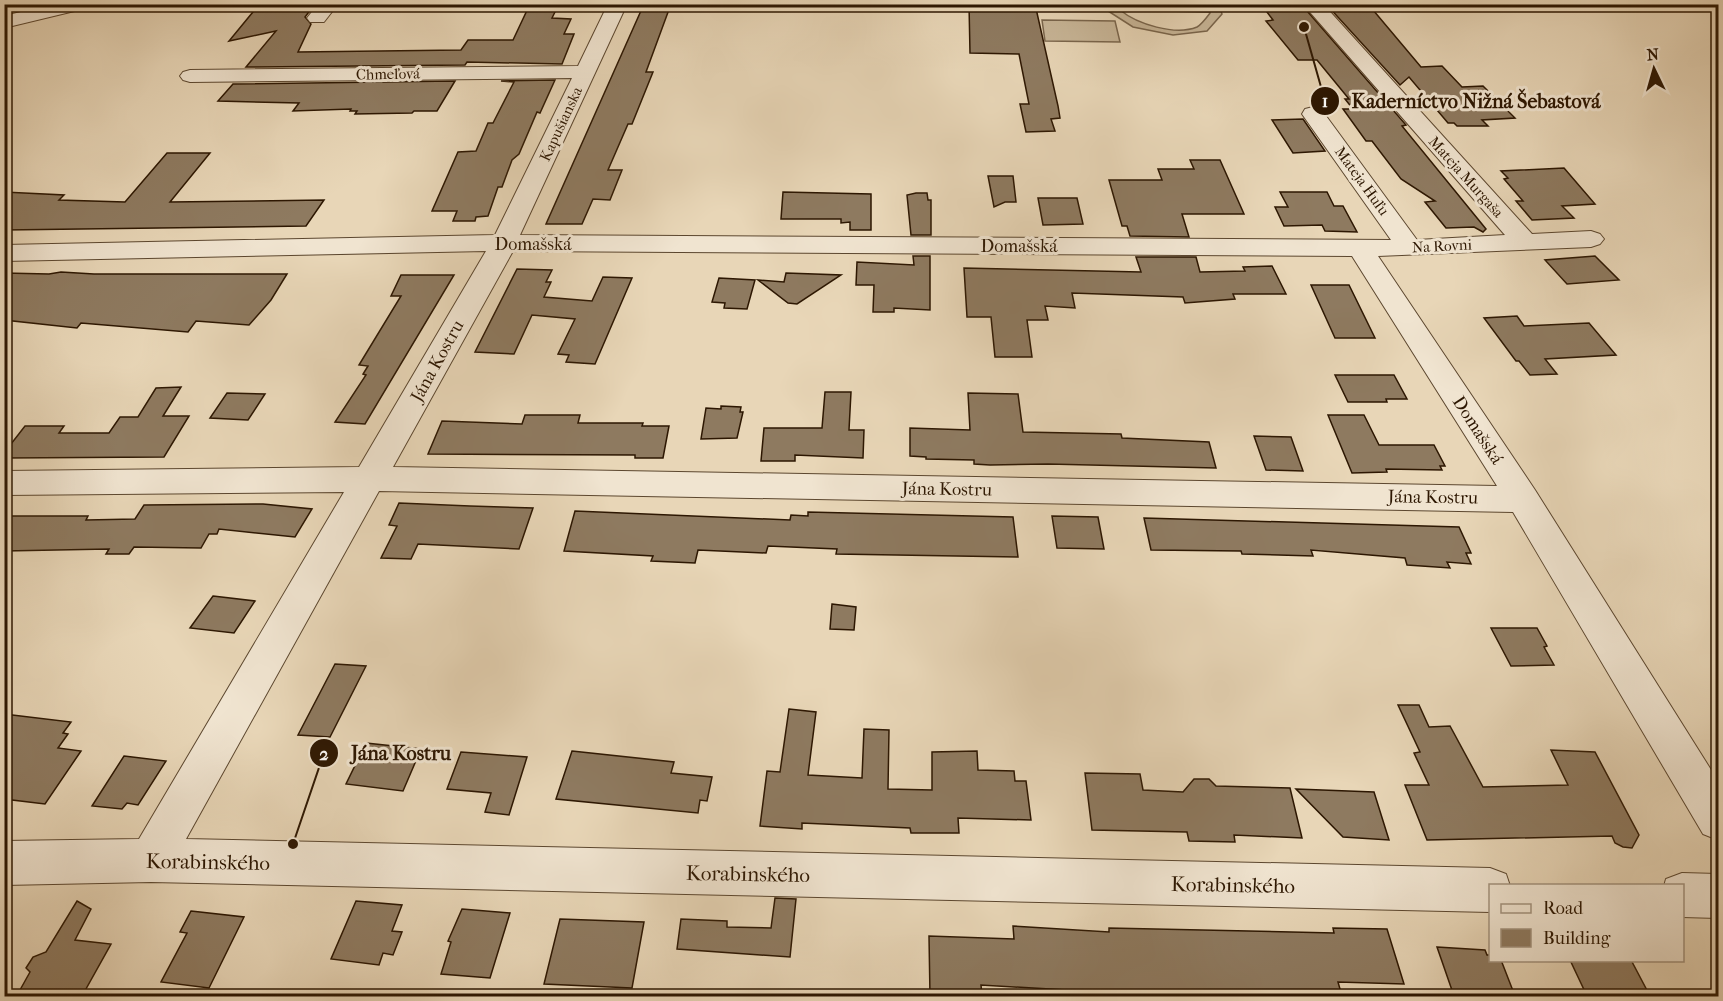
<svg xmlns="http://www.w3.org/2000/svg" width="1723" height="1001" font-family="'IM FELL French Canon',serif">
  <rect width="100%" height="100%" fill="#e8d6b7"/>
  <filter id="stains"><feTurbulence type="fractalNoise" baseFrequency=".00333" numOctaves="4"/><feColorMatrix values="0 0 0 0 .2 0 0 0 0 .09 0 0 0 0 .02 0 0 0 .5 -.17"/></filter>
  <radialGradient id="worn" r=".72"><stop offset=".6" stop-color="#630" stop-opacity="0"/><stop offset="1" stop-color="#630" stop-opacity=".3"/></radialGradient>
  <g fill="#c8b698" stroke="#7a664d" stroke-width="1.5" fill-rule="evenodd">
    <path d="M1107,5H1219L1222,14L1207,31L1173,35L1133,27L1108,11ZM1120,10L1210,12V13C1207,17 1202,24 1197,27C1175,36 1137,24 1120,10Z"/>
    <polygon points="1042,20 1115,21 1120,42 1045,41"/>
  </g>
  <g fill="#8e7a60" stroke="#2d1702" stroke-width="1.5">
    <polygon points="267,4 315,4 305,17 311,24 298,52 461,50 468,40 513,40 530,4 559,4 552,18 571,19 564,34 574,34 562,64 467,62 465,65 246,67 276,31 229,41 257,7 265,7"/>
    <polygon points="644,4 671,4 646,72 653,72 632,124 628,124 608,170 622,170 610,200 593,199 582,224 546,224"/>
    <polygon points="969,4 1035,4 1058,106 1060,118 1051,119 1055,131 1026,132 1020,104 1029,104 1019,54 970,53"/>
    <polygon points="1261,4 1301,4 1406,125 1402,126 1486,229 1483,232 1474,227 1446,228 1425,202 1435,201 1401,179 1372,141 1366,141 1343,109 1353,109 1345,99 1349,99 1317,60 1298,60 1266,21 1273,20"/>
    <polygon points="1326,4 1368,4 1421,67 1442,66 1462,87 1483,86 1515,118 1482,120 1488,126 1457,126 1454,123 1448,123 1409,77 1400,85"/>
    <polygon points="555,80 540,113 537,112 519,154 512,160 502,187 498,187 488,216 476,217 475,221 453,221 457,211 432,211 458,152 476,151 488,123 493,123 514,82 501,81"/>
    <polygon points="455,81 437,111 414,111 412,113 355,114 357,111 350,111 351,109 293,111 299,103 218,101 233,84"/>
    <polygon points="1303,119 1325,151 1293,153 1272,120"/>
    <polygon points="167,153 210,153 170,202 324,200 306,226 4,230 4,192 64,195 59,200 125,202"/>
    <polygon points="1190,160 1220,160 1244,214 1182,214 1189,237 1130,236 1127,226 1122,226 1109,180 1162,180 1158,169 1194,169"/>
    <polygon points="1564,168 1595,204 1562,206 1574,218 1532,220 1516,201 1523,201 1504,179 1508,178 1501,171"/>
    <polygon points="988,176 1013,176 1016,202 1005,202 994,207"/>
    <polygon points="783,192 871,194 871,230 850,230 850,222 841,223 841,219 781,219"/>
    <polygon points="1280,192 1327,192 1334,206 1343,206 1357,232 1325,231 1322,225 1284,226 1275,207 1288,207"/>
    <polygon points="916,193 927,193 928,200 931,200 931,235 911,235 907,195"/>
    <polygon points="1038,198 1077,198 1083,224 1043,225"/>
    <polygon points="913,256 930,256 930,310 894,308 894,312 873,312 874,285 856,285 857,262 914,265"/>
    <polygon points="1595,256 1619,280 1567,284 1545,260"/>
    <polygon points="1136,257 1196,257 1200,272 1245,271 1243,267 1272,266 1286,294 1233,294 1235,299 1185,303 1183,297 1072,293 1075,308 1045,306 1048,320 1027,320 1032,357 995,357 991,317 967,317 964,268 1141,272"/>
    <polygon points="517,269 552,270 546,282 551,282 544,297 592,301 603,277 632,278 595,364 566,362 569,355 558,354 575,319 532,315 514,354 475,352"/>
    <polygon points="61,272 94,274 287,274 271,300 249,325 196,321 188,332 81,323 77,328 4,320 4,273 49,274"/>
    <polygon points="786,273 841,275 797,304 788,303 758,280 784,282"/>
    <polygon points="401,275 454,275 365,424 335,422 366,375 363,374 368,366 359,365 401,296 391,296"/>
    <polygon points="719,278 755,280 747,309 724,308 725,303 712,302"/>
    <polygon points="1311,285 1349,285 1375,338 1335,338"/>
    <polygon points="1517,316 1524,326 1589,323 1616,355 1545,359 1557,374 1530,375 1519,361 1516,361 1484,318"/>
    <polygon points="1335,375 1394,375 1407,399 1386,399 1387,402 1348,402"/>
    <polygon points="181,387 163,416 189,416 164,457 4,458 4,453 25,426 64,426 59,433 109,433 120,417 138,417 156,388"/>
    <polygon points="825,392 851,392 849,430 864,430 863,458 795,455 795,461 761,461 764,428 822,428"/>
    <polygon points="227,393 265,394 248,420 210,418"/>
    <polygon points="968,393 1018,394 1023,432 1121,434 1122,438 1209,442 1216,468 1048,464 990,465 974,464 974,460 926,459 926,457 910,456 910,428 970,430"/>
    <polygon points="721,406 741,407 740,412 743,412 737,438 701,439 706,408 721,409"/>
    <polygon points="525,415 580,415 578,423 643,423 642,426 669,426 663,458 635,458 635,455 428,454 442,421 522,424"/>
    <polygon points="1328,415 1364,415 1379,445 1434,445 1445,466 1440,466 1442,470 1386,469 1387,472 1352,473"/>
    <polygon points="1254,436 1291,437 1303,471 1266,470"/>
    <polygon points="399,503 470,506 533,508 519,549 418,544 411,559 381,558 397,526 389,525"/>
    <polygon points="263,504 312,509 295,537 219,529 217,534 209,534 201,548 134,547 129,554 106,554 109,549 4,551 4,516 88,516 86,520 135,519 144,505"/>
    <polygon points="575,511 790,520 791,515 808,516 808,512 1013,517 1018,557 836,554 837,549 768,546 766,553 698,550 695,563 651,561 653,556 564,551"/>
    <polygon points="1052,516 1098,517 1104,549 1057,548"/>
    <polygon points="1144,518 1459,527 1471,553 1466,553 1471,564 1447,562 1450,568 1407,565 1405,558 1311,550 1313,556 1242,554 1241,551 1151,550"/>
    <polygon points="213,596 255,601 234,633 190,628"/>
    <polygon points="832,604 856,607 854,630 830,629"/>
    <polygon points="1491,628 1537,628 1547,646 1544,647 1554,665 1511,666"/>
    <polygon points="335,664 366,666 330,737 298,735"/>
    <polygon points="1398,705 1419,705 1429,727 1450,726 1483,787 1568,785 1551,750 1595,752 1639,835 1632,848 1623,847 1615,843 1612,836 1427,840 1405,785 1429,785 1414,753 1420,752"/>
    <polygon points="789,709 816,712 808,775 862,778 864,729 889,730 888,789 932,790 932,752 977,751 978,770 1014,771 1015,781 1026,781 1031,820 958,818 959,833 911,833 910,828 802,823 802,829 760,826 767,771 780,772"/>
    <polygon points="4,714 71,722 63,733 68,734 58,748 81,751 45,804 4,799"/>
    <polygon points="366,743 421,749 403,791 346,784"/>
    <polygon points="572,751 674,762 671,773 712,777 707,801 700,800 698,813 556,799"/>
    <polygon points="461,752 527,757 509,815 485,812 491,793 447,789"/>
    <polygon points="124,756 166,761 138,805 127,803 122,809 92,806"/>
    <polygon points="1085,773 1140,774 1143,790 1183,792 1194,779 1209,779 1216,786 1290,788 1302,838 1234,835 1235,842 1189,841 1187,832 1092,830"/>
    <polygon points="1296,789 1374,792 1389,840 1343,837"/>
    <polygon points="775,898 796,899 790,957 677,949 681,919 727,921 727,927 771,928"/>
    <polygon points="77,901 91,909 75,940 111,944 82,996 34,996 37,991 20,990 30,972 26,968 33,957 46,952"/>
    <polygon points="356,901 402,905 392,931 402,932 393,955 383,953 379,965 331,959"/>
    <polygon points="462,909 510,913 490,978 441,974 451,942 448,941"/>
    <polygon points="191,911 244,917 209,988 161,982 187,933 180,932"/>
    <polygon points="560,919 644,922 632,988 544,984"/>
    <polygon points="1013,926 1109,932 1109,928 1334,933 1333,928 1387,929 1404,984 1338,982 1342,996 1118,996 1118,993 981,985 982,996 930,996 929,936 1014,939"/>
    <polygon points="1437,947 1485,950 1487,955 1491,955 1491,960 1501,960 1515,996 1454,996"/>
    <polygon points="1570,960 1631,960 1650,996 1587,996"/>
  </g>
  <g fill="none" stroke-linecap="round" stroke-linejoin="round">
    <defs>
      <g id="minor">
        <polygon points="54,4 89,4 87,8 4,28 4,16"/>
        <polygon points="318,4 338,4 324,22 310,22 307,18"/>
        <path d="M608,4H627L520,235L1391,240L1302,114L1305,109L1313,107L1321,109L1417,240L1505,235L1303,4H1323L1532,234L1591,231L1600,234L1604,239L1600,244L1591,247L1378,256L1535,490L1718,781V840L1703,834L1513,512L379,491L186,839L1490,868L1506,874L1510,886H1490V912L151,882L4,885V841L139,839L344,492L4,495V471L359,467L486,251L4,261V245L495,235L572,78L190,82L183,80L180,76L183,72L190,70L578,66ZM513,251L1352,256L1497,486L393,467Z"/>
        <polygon points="1682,873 1718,874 1718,918 1682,917 1682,886 1664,886 1666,879"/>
      </g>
    </defs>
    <use href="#minor" stroke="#5c472f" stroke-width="2"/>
    <use href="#minor" fill="#f0e4d0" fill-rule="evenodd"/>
  </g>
  <g text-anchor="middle" stroke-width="6" stroke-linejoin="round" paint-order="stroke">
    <g font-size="15" fill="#2d1702" stroke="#f0e4d0">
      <text transform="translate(388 74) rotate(-1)" y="5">Chmeľová</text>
      <text transform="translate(561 124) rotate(-65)" y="5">Kapušianska</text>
      <text transform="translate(1466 177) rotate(48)" y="5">Mateja Murgaša</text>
      <text transform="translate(1362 181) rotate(54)" y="5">Mateja Huľu</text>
      <text transform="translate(1442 246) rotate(-3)" y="5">Na Rovni</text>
    </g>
    <g font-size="18" fill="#2d1702" stroke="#f0e4d0">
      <text x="533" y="250">Domašská</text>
      <text x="1019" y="252">Domašská</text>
      <text transform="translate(437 361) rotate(-61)" y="6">Jána Kostru</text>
      <text transform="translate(1478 430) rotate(57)" y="6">Domašská</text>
      <text transform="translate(947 489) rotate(1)" y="6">Jána Kostru</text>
      <text transform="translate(1433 497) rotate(1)" y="6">Jána Kostru</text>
    </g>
    <g font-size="21" fill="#2d1702" stroke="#f0e4d0">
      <text transform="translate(208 862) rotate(1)" y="7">Korabinského</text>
      <text transform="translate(748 874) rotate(1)" y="7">Korabinského</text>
      <text transform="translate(1233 885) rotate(1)" y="7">Korabinského</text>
    </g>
  </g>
  <path fill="none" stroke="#2d1702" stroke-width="2" d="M1304 27L1325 101M293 844L324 753"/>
  <g fill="#2d1702" stroke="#f0e4d0" stroke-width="2">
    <circle cx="1304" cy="27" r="6"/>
    <circle cx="293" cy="844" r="6"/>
    <circle cx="1325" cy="101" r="15"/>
    <circle cx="324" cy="753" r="15"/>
  </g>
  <g font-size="18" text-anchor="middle" font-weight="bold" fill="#fff">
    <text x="1325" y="107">1</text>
    <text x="324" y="760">2</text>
  </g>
  <g font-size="20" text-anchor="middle" font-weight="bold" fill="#2d1702" stroke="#f0e4d0" stroke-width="6" stroke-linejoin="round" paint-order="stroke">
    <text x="1476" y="108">Kaderníctvo Nižná Šebastová</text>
    <text x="401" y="760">Jána Kostru</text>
  </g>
  <rect width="1723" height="1001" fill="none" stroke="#e8d6b7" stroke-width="24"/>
  <rect x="6" y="6" width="1711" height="989" fill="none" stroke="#2d1702" stroke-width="3"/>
  <rect x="12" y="12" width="1699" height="977" fill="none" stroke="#2d1702" stroke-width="1.5"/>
  <rect x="1489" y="884" width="195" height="78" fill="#f0e4d0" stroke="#a2927e" stroke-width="1.5"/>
  <rect x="1501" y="904" width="30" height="9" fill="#f0e4d0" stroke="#a2927e" stroke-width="1.5"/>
  <text x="1543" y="914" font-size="18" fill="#2d1702">Road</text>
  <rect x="1501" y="929" width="30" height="18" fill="#8e7a60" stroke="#a2927e" stroke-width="1.5"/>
  <text x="1543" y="944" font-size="18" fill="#2d1702">Building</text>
  <g transform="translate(1654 69) rotate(355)" stroke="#f0e4d0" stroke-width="4.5" paint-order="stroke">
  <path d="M0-4.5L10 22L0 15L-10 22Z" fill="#2d1702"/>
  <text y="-9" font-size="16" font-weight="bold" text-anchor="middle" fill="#2d1702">N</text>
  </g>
  <rect width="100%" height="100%" filter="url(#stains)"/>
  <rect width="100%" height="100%" fill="url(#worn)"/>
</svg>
